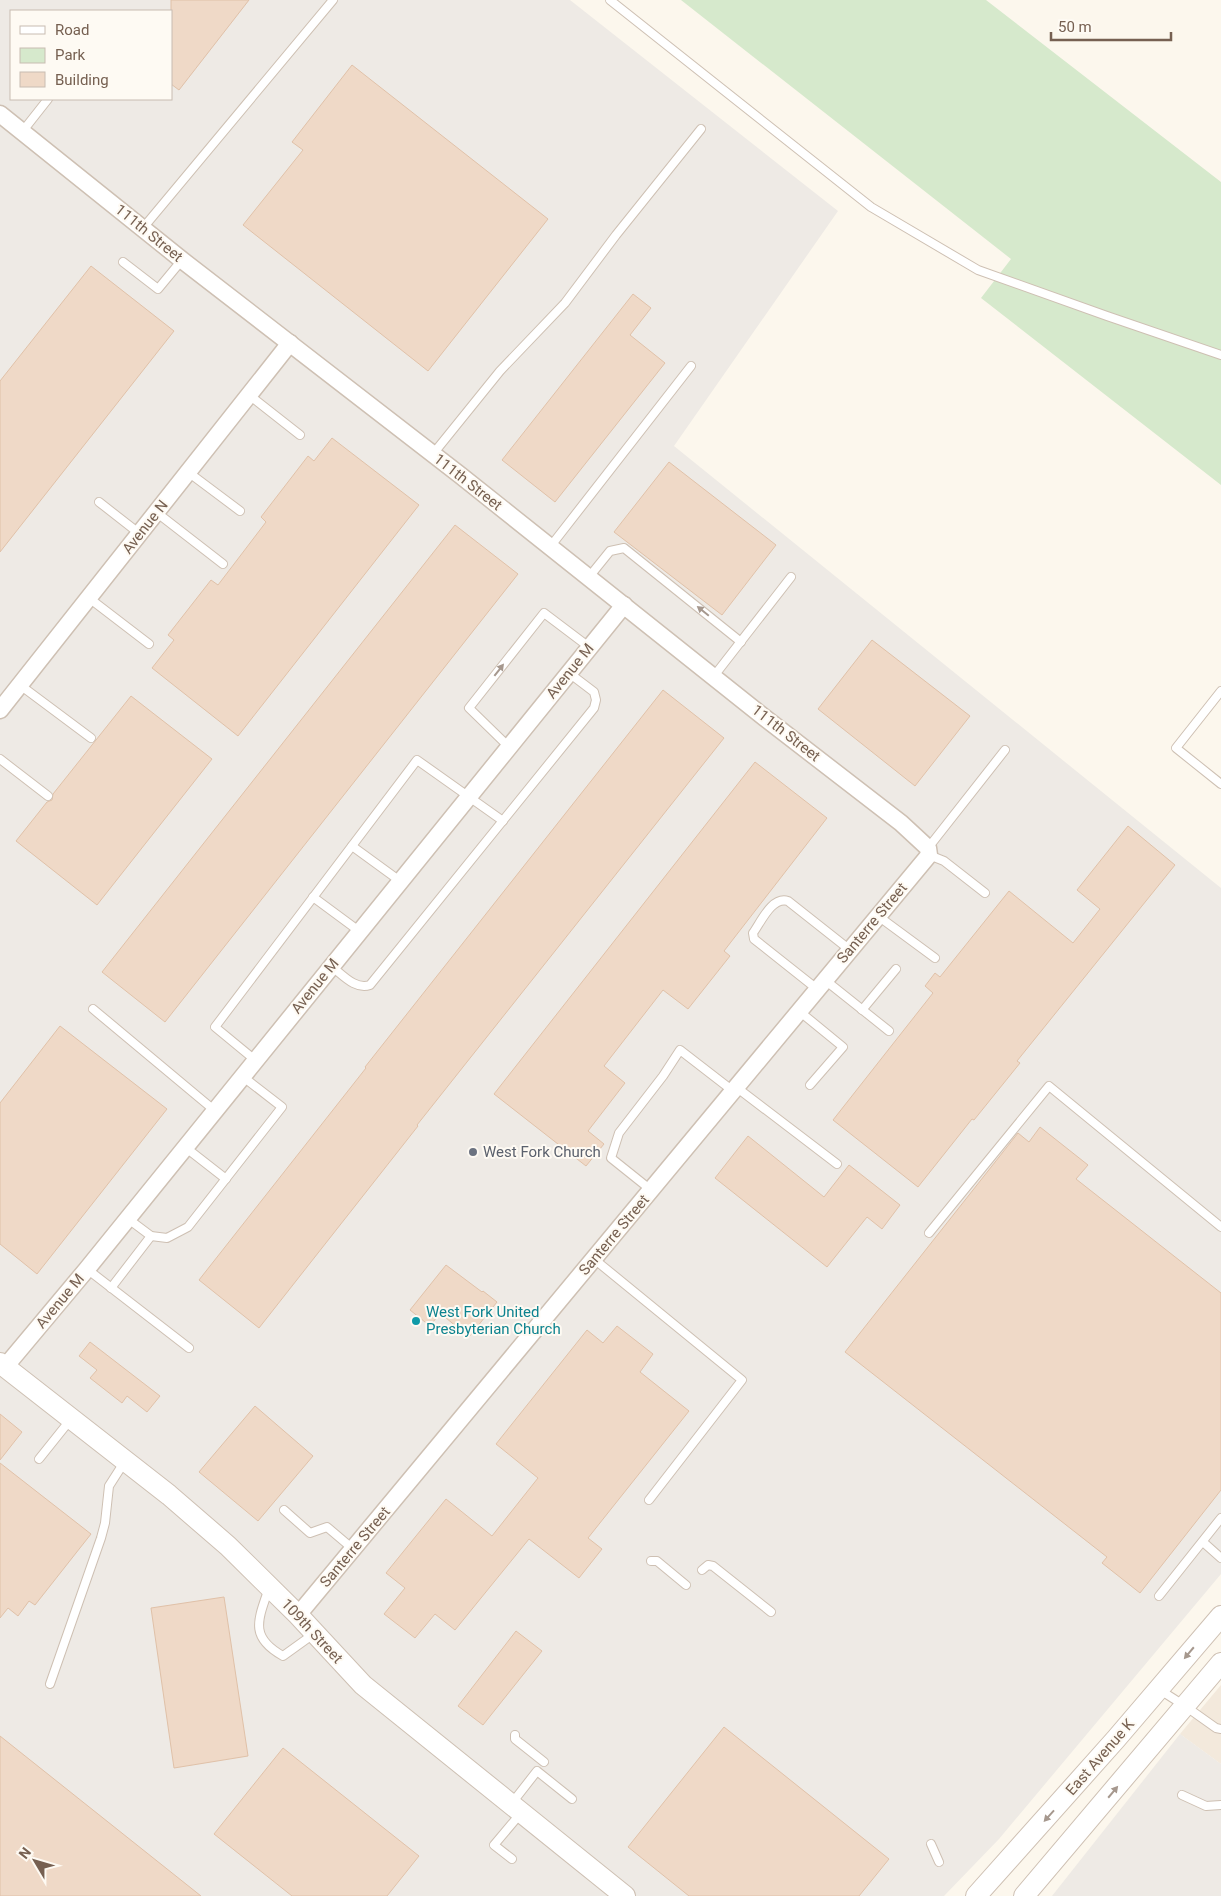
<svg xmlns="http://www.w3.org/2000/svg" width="1221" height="1896" font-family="Roboto,sans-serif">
  <rect width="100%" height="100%" fill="#fcf7ed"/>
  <polygon fill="#f3e9dc" points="1221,1685 1221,1764 1180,1734"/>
  <g fill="#eeeae5" fill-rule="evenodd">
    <path d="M0,0H570L838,211L674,446L1221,888V1574L999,1839L944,1896H0ZM11,11H171V99H11Z"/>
    <polygon points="1180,1734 1221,1764 1221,1896 1052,1896"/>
  </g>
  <polygon fill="#d6e9cc" points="681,0 986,0 1221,182 1221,485 981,298 1011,259"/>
  <g fill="#efd9c7" stroke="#e0c1a8">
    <polygon points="171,0 249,0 179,90 171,84"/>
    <polygon points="352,65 548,219 428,371 243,225 303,150 292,142"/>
    <polygon points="91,266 174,331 0,552 0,381"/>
    <polygon points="633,294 651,308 630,335 665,363 555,502 502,460"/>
    <polygon points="332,438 419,505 238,736 152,668 174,640 168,635 211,580 218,585 266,522 261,517 308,456 314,461"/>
    <polygon points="669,462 776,545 722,615 614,532"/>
    <polygon points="455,525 518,574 165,1022 102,972"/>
    <polygon points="872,640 970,716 915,786 818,709"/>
    <polygon points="663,690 724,738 417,1125 418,1126 259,1328 199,1280 366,1068 365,1067"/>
    <polygon points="131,696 212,759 97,905 16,841 47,802 52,800 53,794"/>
    <polygon points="755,762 827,818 724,951 730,956 688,1009 663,990 604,1066 625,1083 588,1131 604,1144 586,1166 494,1094"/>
    <polygon points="1128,826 1175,865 1017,1061 1020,1063 974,1120 972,1119 918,1187 833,1120 933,993 925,986 935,973 940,977 1009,891 1073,943 1100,909 1077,890"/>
    <polygon points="60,1026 167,1109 37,1274 0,1244 0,1103"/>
    <polygon points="1040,1127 1088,1165 1076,1179 1221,1293 1221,1490 1140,1593 1102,1563 1107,1557 845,1352 1018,1133 1029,1142"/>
    <polygon points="748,1136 824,1197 849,1165 900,1205 882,1229 867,1217 827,1267 715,1178"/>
    <polygon points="446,1265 482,1292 483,1291 497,1302 469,1337 440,1313 430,1326 410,1310"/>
    <polygon points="617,1326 653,1354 640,1372 689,1411 588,1538 602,1549 579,1578 529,1539 455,1630 435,1614 415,1638 384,1614 405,1588 386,1573 446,1499 492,1536 538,1478 496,1444 587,1330 603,1343"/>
    <polygon points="90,1342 160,1396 147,1412 127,1396 122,1403 90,1378 97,1370 79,1356"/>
    <polygon points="255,1406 313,1456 258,1521 199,1472"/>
    <polygon points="0,1414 22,1432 0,1460"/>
    <polygon points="0,1463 91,1534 35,1605 29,1601 18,1616 8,1608 0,1618"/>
    <polygon points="224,1597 248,1756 174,1768 151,1608"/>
    <polygon points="516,1631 542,1651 483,1725 458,1706"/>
    <polygon points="724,1727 889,1859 859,1896 689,1896 628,1847"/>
    <polygon points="0,1736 201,1896 0,1896"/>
    <polygon points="283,1748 419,1856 387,1896 292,1896 214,1834"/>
  </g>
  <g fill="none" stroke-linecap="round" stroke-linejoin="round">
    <defs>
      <g id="service">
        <polyline points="610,0 871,207 978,270 1107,316 1221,355"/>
        <polyline points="22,132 48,99"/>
        <polyline points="143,228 333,0"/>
        <polyline points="123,262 158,289 182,260"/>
        <polyline points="249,395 300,435"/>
        <polyline points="433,454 500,371 565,303 616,235 701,129"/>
        <polyline points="188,472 240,511"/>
        <polyline points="99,502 140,534"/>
        <polyline points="156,512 223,564"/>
        <polyline points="550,547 691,366"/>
        <polyline points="589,577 610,551 624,548 741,642"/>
        <polyline points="89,598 149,644"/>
        <polyline points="714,676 791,577"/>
        <polyline points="20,685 91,738"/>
        <polyline points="1221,691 1176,748 1221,784"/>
        <polyline points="509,747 469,708 544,613 589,647"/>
        <polyline points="0,759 48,796"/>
        <polyline points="352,846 400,881"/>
        <polyline points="928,848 1005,750"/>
        <polyline points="929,855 944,861 985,893"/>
        <polyline points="313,897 359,931"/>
        <polyline points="878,916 935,958"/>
        <path d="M331,966C343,975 355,990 370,985L594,708L596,700L594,692L569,673"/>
        <polyline points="825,980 889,1031"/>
        <path d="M817,989L754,939L753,933C761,922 772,896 788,901L850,950"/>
        <polyline points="93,1009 214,1110"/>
        <polyline points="862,1010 896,969"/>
        <polyline points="799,1011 843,1047 810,1085"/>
        <polyline points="255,1060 215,1027 417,760 503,821"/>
        <polyline points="736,1087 837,1164"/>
        <polyline points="185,1147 226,1179"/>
        <polyline points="651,1190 611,1158 619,1133 663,1076 680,1050 733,1091"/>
        <polyline points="127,1218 151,1236 167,1238 188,1227 282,1107 242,1076"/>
        <polyline points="929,1233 1049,1086 1221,1227"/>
        <polyline points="594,1259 742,1380 649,1500"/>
        <polyline points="87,1269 189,1348"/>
        <polyline points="111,1288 151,1236"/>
        <polyline points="39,1459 71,1419"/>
        <polyline points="284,1510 310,1533 327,1527 353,1549"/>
        <polyline points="1203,1542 1221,1558"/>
        <polyline points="651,1561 657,1561 686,1585"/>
        <polyline points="702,1570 708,1565 713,1566 771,1612"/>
        <path d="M269,1588C258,1620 249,1637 283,1656L315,1633"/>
        <polyline points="1159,1596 1221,1518"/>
        <polyline points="50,1684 101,1538 105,1523 109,1486 125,1461"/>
        <polyline points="1160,1690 1185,1706 1216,1728 1221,1729"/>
        <polyline points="515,1735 515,1739 544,1762"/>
        <polyline points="1182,1795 1206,1806 1221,1805"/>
        <polyline points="512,1803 537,1771 572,1799"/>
        <polyline points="931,1844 939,1862"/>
        <polyline points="512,1859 494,1845 521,1813"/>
      </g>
      <g id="minor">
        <polyline points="0,114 182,260 460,475 765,718 901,823 928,848 929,855 298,1615"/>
        <polyline points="0,710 290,343"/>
        <polyline points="5,1367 87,1269 624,605"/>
      </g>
      <g id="tertiary">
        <polyline points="0,1363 169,1495 228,1546 298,1615 363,1685 625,1896"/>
        <polyline points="976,1896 1116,1739 1221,1616"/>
        <polyline points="1024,1896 1221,1663"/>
      </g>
    </defs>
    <use href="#service" stroke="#cec0b3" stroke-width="10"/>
    <use href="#minor" stroke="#cec0b3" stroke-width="19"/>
    <use href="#tertiary" stroke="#cec0b3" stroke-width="22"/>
    <use href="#service" stroke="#fff" stroke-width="8"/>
    <use href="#minor" stroke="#fff" stroke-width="16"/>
    <use href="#tertiary" stroke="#fff" stroke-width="20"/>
  </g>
  <defs><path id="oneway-solid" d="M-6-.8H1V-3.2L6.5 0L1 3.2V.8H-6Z" transform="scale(1.25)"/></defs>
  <g fill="#a6988e">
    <use href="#oneway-solid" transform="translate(703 611) rotate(-141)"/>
    <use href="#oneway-solid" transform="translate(499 670) rotate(-52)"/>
    <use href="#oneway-solid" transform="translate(1189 1653) rotate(130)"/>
    <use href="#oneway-solid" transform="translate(1113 1792) rotate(-50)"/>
    <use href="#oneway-solid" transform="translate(1049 1816) rotate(132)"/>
  </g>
  <circle fill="#6b7280" stroke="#fefaf3" stroke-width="2" cx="473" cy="1152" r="5"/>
  <circle fill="#0f9aa8" stroke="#fefaf3" stroke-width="2" cx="416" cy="1321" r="5"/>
  <g text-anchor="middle" stroke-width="4" stroke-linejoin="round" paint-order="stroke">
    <g font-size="15" fill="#766051" stroke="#fefaf3">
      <text transform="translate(149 233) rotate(39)" y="5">111th Street</text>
      <text transform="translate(468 482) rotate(38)" y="5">111th Street</text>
      <text transform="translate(145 527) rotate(-52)" y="5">Avenue N</text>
      <text transform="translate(570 671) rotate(-51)" y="5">Avenue M</text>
      <text transform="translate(786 733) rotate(38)" y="5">111th Street</text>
      <text transform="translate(872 923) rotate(-50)" y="5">Santerre Street</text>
      <text transform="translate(315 986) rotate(-51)" y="5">Avenue M</text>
      <text transform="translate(614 1235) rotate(-50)" y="5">Santerre Street</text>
      <text transform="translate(60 1301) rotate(-50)" y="5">Avenue M</text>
      <text transform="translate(355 1547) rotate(-50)" y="5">Santerre Street</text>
      <text transform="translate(312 1631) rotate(47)" y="5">109th Street</text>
      <text transform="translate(1100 1757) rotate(-49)" y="5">East Avenue K</text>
    </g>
    <g font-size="15" fill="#5b616d" stroke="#fefaf3" text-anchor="start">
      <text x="483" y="1157">West Fork Church</text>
    </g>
    <g font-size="15" fill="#0d838f" stroke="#fefaf3" text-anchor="start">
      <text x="426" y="1317">West Fork United<tspan x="426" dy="17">Presbyterian Church</tspan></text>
    </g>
  </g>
  <rect x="10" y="10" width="162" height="90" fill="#fefaf3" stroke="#c8bcb2"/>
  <rect x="20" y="26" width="25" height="8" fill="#ffffff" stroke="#c8bcb2"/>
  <text x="55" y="35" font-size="15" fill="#766051">Road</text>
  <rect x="20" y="48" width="25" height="15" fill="#d6e9cc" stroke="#c8bcb2"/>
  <text x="55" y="60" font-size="15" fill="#766051">Park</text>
  <rect x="20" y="72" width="25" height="15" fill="#efd9c7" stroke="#c8bcb2"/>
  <text x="55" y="85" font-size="15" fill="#766051">Building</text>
  <g transform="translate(35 1861) rotate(308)" stroke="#fefaf3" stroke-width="4" paint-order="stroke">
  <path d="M0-4L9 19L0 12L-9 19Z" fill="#766051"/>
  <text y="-8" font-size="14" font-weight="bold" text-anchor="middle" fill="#766051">N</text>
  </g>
  <path d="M1051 32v8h120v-8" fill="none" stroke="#766051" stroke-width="2.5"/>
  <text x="1058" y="32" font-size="15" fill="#766051" stroke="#fefaf3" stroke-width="4" paint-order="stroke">50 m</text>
</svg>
